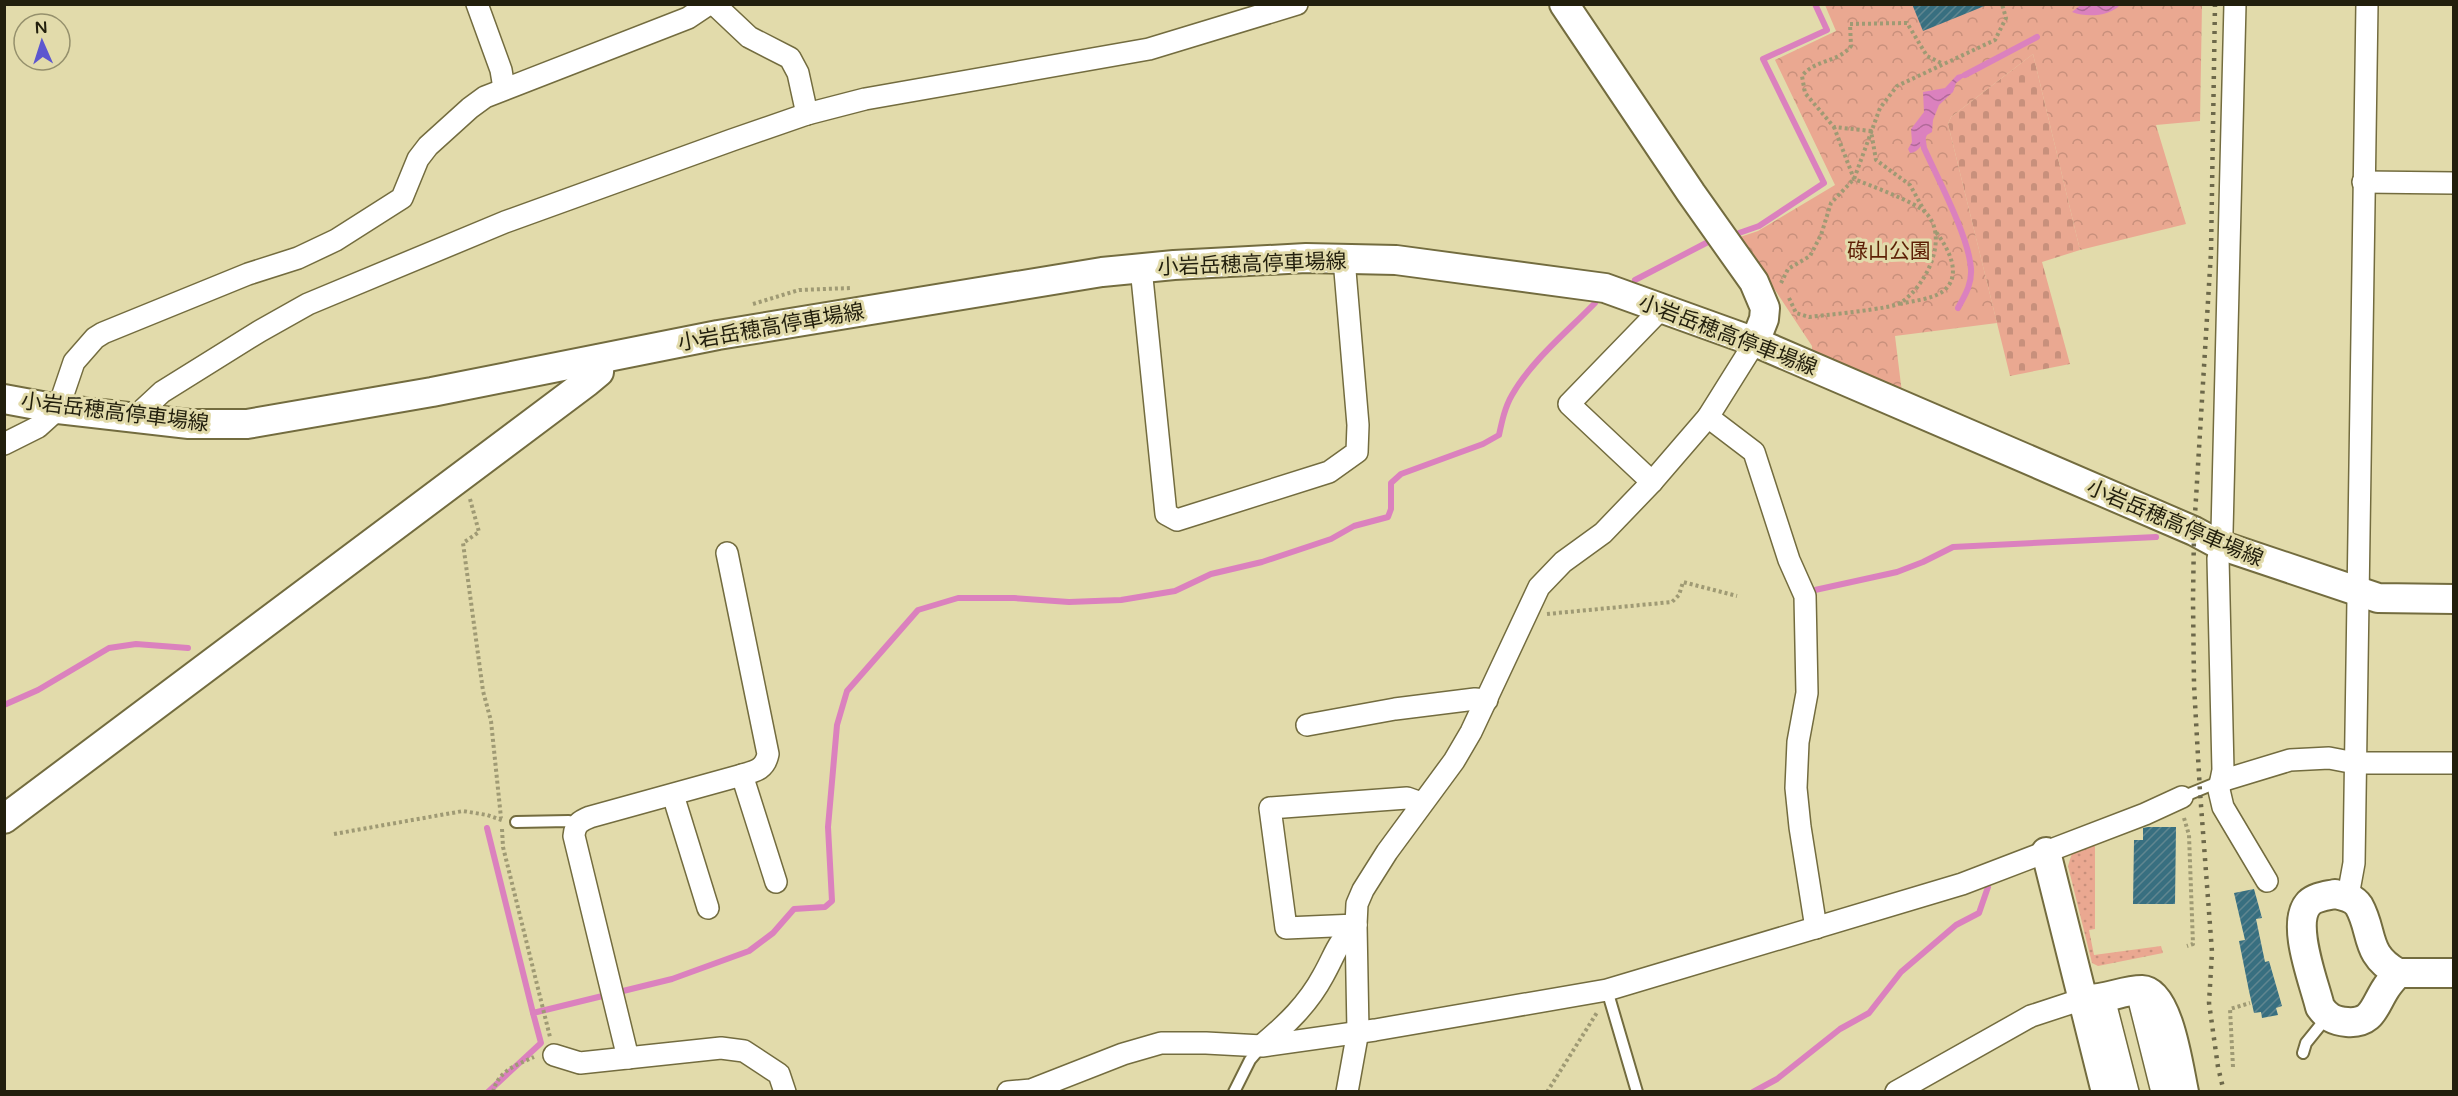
<svg xmlns="http://www.w3.org/2000/svg" width="2458" height="1096" font-family="'Varela Round','Noto Sans JP',sans-serif">
  <defs>
    <pattern id="grass-dots" width="8" height="8" patternUnits="userSpaceOnUse" patternTransform="scale(1.5)"><rect width="8" height="8" fill="#eaa891"/><path d="M2 2h.1M6 6h.1" fill="none" stroke="#c8907c" stroke-width="1.8" stroke-linecap="round"/></pattern>
    <pattern id="cemetery-stones" width="16" height="16" patternUnits="userSpaceOnUse" patternTransform="scale(1.5)"><rect width="16" height="16" fill="#eaa891"/><path d="M2 7V4a2 2 0 0 1 4 0v3zM10 15v-3a2 2 0 0 1 4 0v3z" fill="#c8907c"/></pattern>
    <pattern id="park-crowns" width="20" height="18" patternUnits="userSpaceOnUse" patternTransform="scale(1.5)"><rect width="20" height="18" fill="#eaa891"/><path d="M2 6a3 3 0 1 1 6 0M12 15a3 3 0 1 1 6 0" fill="none" stroke="#c8907c"/></pattern>
    <pattern id="water-waves" width="16" height="10" patternUnits="userSpaceOnUse" patternTransform="scale(1.5)"><rect width="16" height="10" fill="#db81be"/><path d="M0 5q4-4 8 0t8 0" fill="none" stroke="#b16999"/></pattern>
    <pattern id="building-hatch" width="6" height="6" patternUnits="userSpaceOnUse" patternTransform="scale(1.5)"><rect width="6" height="6" fill="#386f80"/><path d="M-1 1l2-2M0 6l6-6M5 7l2-2" fill="none" stroke="#608690"/></pattern>
  </defs>
  <rect width="100%" height="100%" fill="#e2dbab"/>
  <polygon fill="url(#grass-dots)" points="2095,843 2095,929 2089,930 2094,955 2161,946 2163,953 2098,966 2092,963 2068,866 2072,853"/>
  <polygon fill="url(#cemetery-stones)" points="2033,54 2080,250 2042,262 2070,364 2010,376 1948,124 1951,117"/>
  <polygon fill="url(#park-crowns)" points="1825,5 2202,5 2200,121 2156,125 2186,224 2080,250 2033,54 1951,117 1948,124 1997,323 1895,336 1902,393 1812,353 1812,346 1740,237 1758,231 1835,185 1775,60 1836,31"/>
  <g fill="url(#water-waves)">
    <path d="M2082,4H2120V5C2110,16 2087,18 2072,12Z"/>
    <path d="M1972,71L1956,83L1953,92L1939,105L1933,120L1932,132L1927,135C1924,142 1918,153 1910,153L1908,149L1912,142L1911,129L1924,112L1923,92L1945,88L1957,75Z"/>
  </g>
  <g fill="none" stroke-linecap="round" stroke-linejoin="round">
    <g stroke="#db81be" stroke-width="6">
      <polyline points="1965,75 2037,37"/>
      <path d="M1922,135L1924,148C1938,179 1969,237 1971,269C1972,284 1965,295 1958,308"/>
      <polyline points="1739,233 1759,226 1824,183 1763,59 1827,30 1815,4"/>
      <polyline points="1635,280 1708,242"/>
      <polyline points="1815,590 1897,572 1923,562 1953,547 2156,537"/>
      <polyline points="4,705 38,690 109,648 136,644 188,648"/>
      <polyline points="487,828 533,1013"/>
      <path d="M488,1092L541,1043L533,1013L672,979L749,951L773,933L794,909L825,907L832,901L828,827L837,725L847,691L918,610L958,598H1014L1069,602L1121,600L1175,591L1211,574L1262,562L1331,539L1354,526L1388,517L1391,509V483L1401,474L1483,444L1499,435C1502,421 1505,407 1512,395C1532,360 1567,332 1595,303"/>
      <polyline points="1753,1092 1777,1079 1840,1029 1869,1013 1901,972 1956,925 1979,913 1988,887"/>
    </g>
  </g>
  <g fill="url(#building-hatch)">
    <polygon points="1912,4 1987,4 1987,5 1923,31"/>
    <polygon points="2148,827 2176,827 2175,904 2133,904 2134,840 2143,840 2143,828"/>
    <polygon points="2254,889 2262,918 2256,919 2265,962 2269,961 2282,1006 2276,1008 2278,1015 2262,1018 2261,1012 2254,1013 2249,991 2239,941 2245,940 2234,893"/>
  </g>
  <g fill="none" stroke-linecap="round" stroke-linejoin="round">
    <defs>
      <g id="lane">
        <polyline points="2182,797 2221,781"/>
        <polyline points="516,822 569,821 575,828"/>
        <polyline points="1607,990 1637,1092"/>
        <polyline points="2303,1053 2306,1043 2327,1017"/>
        <polyline points="1234,1092 1250,1060 1262,1046"/>
      </g>
      <g id="street">
        <polyline points="477,4 501,70 504,88"/>
        <polyline points="714,4 749,37 790,58 798,73 807,114"/>
        <polyline points="2363,182 2454,183"/>
        <polyline points="1141,268 1166,514 1177,520 1329,472 1357,452 1358,425 1344,259"/>
        <polyline points="135,417 162,392 260,331 308,304 505,222 732,140 807,114 865,99 1149,49 1297,4"/>
        <polyline points="1708,417 1754,452 1789,560 1805,596 1807,693 1798,742 1796,788 1800,827 1816,928"/>
        <polyline points="4,444 38,427 58,409 74,362 95,338 103,333 248,274 298,258 336,240 402,198 418,159 428,146 470,108 485,97 688,18 709,4"/>
        <polyline points="1652,482 1569,404 1662,308"/>
        <polyline points="2222,532 2235,4"/>
        <polyline points="2218,558 2223,770 2219,790 2223,807 2267,881"/>
        <polyline points="1307,725 1395,709 1475,699 1487,700"/>
        <polyline points="742,775 776,882"/>
        <polyline points="2221,781 2290,760 2329,758 2355,763 2454,763"/>
        <polyline points="673,795 708,908"/>
        <polyline points="2348,896 2354,863 2367,4"/>
        <polyline points="1356,925 1286,928 1270,808 1407,798 1421,803"/>
        <polyline points="2157,1024 2155,1016 2140,1004 2162,1092"/>
        <path d="M2104,1041C2101,1030 2094,1016 2107,1010L2128,1092"/>
        <path d="M1262,1045C1286,1025 1308,1004 1323,976C1336,953 1336,944 1356,925"/>
        <polyline points="554,1055 580,1063 721,1048 744,1051 779,1074 785,1092"/>
        <path d="M628,1058L574,836C575,824 580,821 590,817L742,775C756,771 765,769 768,754L727,553"/>
        <polyline points="1008,1092 1031,1090 1123,1054 1161,1043 1206,1043 1262,1046 1375,1030 1607,990 1962,884 2145,814 2182,797"/>
        <polyline points="1347,1092 1358,1031 1356,925 1357,904 1363,890 1387,852 1454,761 1471,732 1539,587 1563,562 1603,533 1652,482 1708,417 1755,342"/>
        <polyline points="1896,1092 2031,1016 2083,999"/>
      </g>
      <g id="secondary">
        <polyline points="1564,4 1691,193 1754,282 1765,308 1764,319 1755,342"/>
        <polyline points="4,399 58,409 189,424 247,424 432,392 718,335 1102,272 1174,265 1306,258 1396,260 1605,288 1755,342 2194,531 2220,545 2378,598 2454,599"/>
        <polyline points="4,819 587,382 599,372 600,359"/>
        <polyline points="2046,852 2106,1092"/>
        <path d="M2335,894C2344,896 2354,898 2359,906C2374,933 2364,954 2398,973C2394,978 2389,983 2386,988C2374,1006 2373,1024 2347,1022C2334,1021 2327,1017 2320,1007C2314,982 2290,923 2309,903C2315,897 2326,896 2335,894Z"/>
        <polyline points="2398,973 2454,973"/>
        <path d="M2083,999C2103,1001 2122,990 2142,990C2169,991 2179,1070 2184,1092"/>
      </g>
    </defs>
    <use href="#lane" stroke="#736c3f" stroke-width="14"/>
    <use href="#street" stroke="#736c3f" stroke-width="24"/>
    <use href="#secondary" stroke="#736c3f" stroke-width="32"/>
    <g stroke="#9f9a74" stroke-width="4" stroke-dasharray="3 3" stroke-linecap="butt">
      <path d="M1925,212L1910,185L1876,160L1871,131L1834,127L1805,93L1802,76C1815,59 1838,63 1851,46L1850,24L1907,23L1927,56L1943,64"/>
      <polyline points="1781,283 1788,269 1810,256 1821,235 1831,203 1854,179 1880,108 1897,86 1995,40 2006,18 2002,4"/>
      <path d="M1789,298L1796,313L1809,317C1825,315 1891,309 1900,303C1925,288 1951,237 1925,212C1915,202 1869,185 1854,179L1834,127"/>
      <polyline points="753,304 799,290 851,288"/>
      <path d="M1900,304C1912,301 1932,299 1942,292C1964,276 1948,248 1936,232"/>
      <polyline points="470,499 479,532 463,543 483,691 491,721 501,818"/>
      <polyline points="1547,614 1672,602 1679,595 1683,582 1737,596"/>
      <polyline points="2184,818 2189,835 2193,944 2187,946"/>
      <polyline points="502,829 503,847 550,1037"/>
      <polyline points="334,834 463,811 487,815 504,821"/>
      <polyline points="2233,1067 2230,1009 2250,1003"/>
      <path d="M493,1092C498,1071 516,1065 534,1057"/>
      <polyline points="1547,1092 1598,1011"/>
    </g>
    <use href="#lane" stroke="#fff" stroke-width="10"/>
    <use href="#street" stroke="#fff" stroke-width="21"/>
    <use href="#secondary" stroke="#fff" stroke-width="28"/>
    <polyline stroke="#6c684a" stroke-width="4.5" stroke-dasharray="3 6" stroke-linecap="butt" points="2215,4 2211,252 2194,531 2193,600 2194,685 2200,792 2212,952 2209,1003 2218,1067 2224,1092"/>
  </g>
  <g text-anchor="middle" stroke-width="6" stroke-linejoin="round" paint-order="stroke">
    <g font-size="21" fill="#5d1f05" stroke="#e2dbab">
      <text x="1889" y="258">碌山公園</text>
    </g>
    <g font-size="21" fill="#221f0d" stroke="#e2dbab">
      <text transform="translate(1252 264) rotate(-2)" y="7">小岩岳穂高停車場線</text>
      <text transform="translate(771 327) rotate(-10)" y="7">小岩岳穂高停車場線</text>
      <text transform="translate(1728 335) rotate(21)" y="7">小岩岳穂高停車場線</text>
      <text transform="translate(115 412) rotate(7)" y="7">小岩岳穂高停車場線</text>
      <text transform="translate(2175 523) rotate(23)" y="7">小岩岳穂高停車場線</text>
    </g>
  </g>
  <rect width="2458" height="1096" fill="none" stroke="#221f0d" stroke-width="12"/>
  <g transform="translate(42 42) rotate(357)"><circle r="28" fill="#e2dbab" stroke="#95906c" stroke-width="1.5"/>
  <path d="M0-4.5L10 22L0 15L-10 22Z" fill="#5c56cf"/>
  <text y="-9" font-size="16" font-weight="bold" text-anchor="middle" fill="#221f0d">N</text>
  </g>
</svg>
